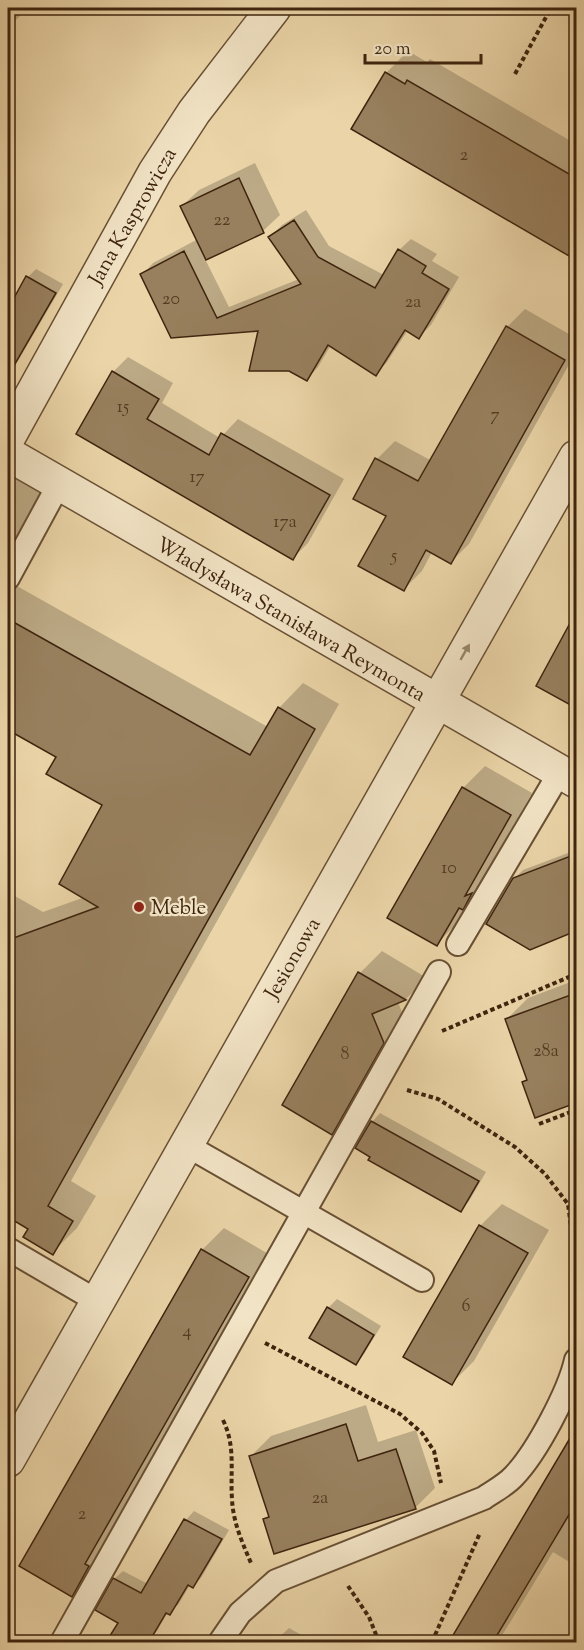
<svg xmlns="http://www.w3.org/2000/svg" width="584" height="1650" font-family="'Sorts Mill Goudy',serif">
  <rect width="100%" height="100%" fill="#ebd5a8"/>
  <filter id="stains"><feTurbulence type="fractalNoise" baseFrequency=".00333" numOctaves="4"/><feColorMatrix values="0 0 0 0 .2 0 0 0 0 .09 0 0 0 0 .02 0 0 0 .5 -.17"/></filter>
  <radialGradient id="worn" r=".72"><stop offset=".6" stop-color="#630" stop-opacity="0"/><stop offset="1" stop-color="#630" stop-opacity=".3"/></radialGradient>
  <g fill="#0003">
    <polygon points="8,8 28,8 8,28"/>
    <polygon points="408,51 427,62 430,59 576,144 576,258 353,129 386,73"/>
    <polygon points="255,163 280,215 263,231 205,259 229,307 299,279 270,237 282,225 306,210 329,246 384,275 399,250 411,239 437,254 432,261 459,277 431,325 419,337 408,330 387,362 376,374 331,345 318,367 307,379 260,329 172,337 142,275 153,263 198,239 182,206 199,190"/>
    <polygon points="36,269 63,284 8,378 8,312 28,277"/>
    <polygon points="525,309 576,338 576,352 469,544 451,562 432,552 422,571 404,589 377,459 395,441 432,461 507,327"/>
    <polygon points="128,357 173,383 162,403 220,438 238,419 344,479 308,543 293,558 78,434 113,372"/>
    <polygon points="8,470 46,492 8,558"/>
    <polygon points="8,581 268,727 279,708 303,683 339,704 71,1181 96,1196 77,1228 52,1253 30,1228 8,1216 8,892 43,912 85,897 104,805 58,757 8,728"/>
    <polygon points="576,615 576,695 569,702 538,686"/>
    <polygon points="485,766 532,793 485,876 492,873 458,922 436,945 463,788"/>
    <polygon points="576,850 576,930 530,948 514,879 523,870"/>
    <polygon points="382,951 427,978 406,999 398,1002 405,1020 354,1111 332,1133 360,973"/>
    <polygon points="576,980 576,1101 536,1116 524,1083 528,1079 506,1020 528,998"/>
    <polygon points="380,1113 486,1172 469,1201 461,1210 372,1122"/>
    <polygon points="502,1204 549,1230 474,1361 452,1383 480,1226"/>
    <polygon points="224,1228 270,1255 94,1573 72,1595 202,1250"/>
    <polygon points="337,1299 381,1326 364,1354 356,1363 328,1308"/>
    <polygon points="366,1405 378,1442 416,1430 435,1488 415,1508 265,1520 270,1514 251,1456 271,1436"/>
    <polygon points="576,1431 576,1566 553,1552 498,1642 451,1642"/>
    <polygon points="194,1511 229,1530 201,1578 193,1586 190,1585 178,1605 168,1612 157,1631 146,1642 122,1642 111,1637 120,1622 114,1579 123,1571 148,1584 186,1520"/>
    <polygon points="289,1628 314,1642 274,1642"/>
  </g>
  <g fill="#98805e" stroke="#3e240e" stroke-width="1.5">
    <polygon points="385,72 405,84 407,80 576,178 576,260 351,129"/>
    <polygon points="239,178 264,233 206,260 180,206"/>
    <polygon points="294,220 318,257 375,288 398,249 426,266 422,273 449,289 419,339 405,330 376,376 328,345 307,381 289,371 249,371 258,331 171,338 140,274 184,251 217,318 301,284 268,237"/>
    <polygon points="26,276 56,293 8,376 8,309"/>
    <polygon points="506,326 565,360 451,564 426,550 404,591 358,566 386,516 353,499 375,458 418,481"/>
    <polygon points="112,371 159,399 147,419 209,455 221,433 330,495 293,560 76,434"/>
    <polygon points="576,612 576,708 536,686"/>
    <polygon points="8,619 250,755 278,707 315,729 48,1206 73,1221 53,1255 23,1237 28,1229 8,1217 8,940 98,907 59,884 102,805 46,774 56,757 8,730"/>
    <polygon points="462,787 511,815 465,896 472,893 463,910 459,908 437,946 387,918"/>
    <polygon points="576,854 576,931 530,950 486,924 513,878"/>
    <polygon points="358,972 406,1000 372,1014 384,1043 332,1135 282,1105"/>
    <polygon points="576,993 576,1103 535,1118 522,1082 527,1080 505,1019"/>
    <polygon points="371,1121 479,1181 461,1212 368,1160 370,1157 355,1148"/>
    <polygon points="479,1225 528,1253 452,1385 403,1357"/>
    <polygon points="201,1249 249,1277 85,1564 89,1566 72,1597 19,1566"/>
    <polygon points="327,1307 374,1335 356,1365 309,1338"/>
    <polygon points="346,1424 358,1461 396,1449 416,1509 274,1554 263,1519 269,1517 249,1456"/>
    <polygon points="576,1428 576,1503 493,1642 449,1642"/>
    <polygon points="184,1519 222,1539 193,1588 188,1585 170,1615 166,1613 149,1642 106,1642 118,1623 95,1610 113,1578 141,1593"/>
  </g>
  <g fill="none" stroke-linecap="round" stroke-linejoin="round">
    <defs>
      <g id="lane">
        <polyline points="8,578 59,484"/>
        <polyline points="458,944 560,772"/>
        <polyline points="186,1145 422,1280"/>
        <polyline points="8,1249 97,1301"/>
        <polyline points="62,1642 439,972"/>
        <path d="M220,1642L240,1613L276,1581L484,1498C494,1491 506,1485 514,1476C537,1452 569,1391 576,1360"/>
      </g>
      <g id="street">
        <polyline points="8,438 155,172 194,112 274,8"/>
        <polyline points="8,454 576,781"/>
        <polyline points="8,1460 576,457"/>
      </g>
    </defs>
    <use href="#lane" stroke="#695034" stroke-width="26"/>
    <use href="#street" stroke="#695034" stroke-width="36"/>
    <g stroke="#3e240e" stroke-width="4" stroke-dasharray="4.5 3" stroke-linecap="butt">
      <polyline points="515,74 551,8"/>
      <polyline points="442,1031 576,974"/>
      <polyline points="407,1090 438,1099 515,1147 545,1174 568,1204 576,1264"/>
      <polyline points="539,1124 576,1110"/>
      <polyline points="265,1343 400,1414 422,1433 434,1451 441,1483"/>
      <path d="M223,1420C236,1447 230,1471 232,1499C233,1522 242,1542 251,1563"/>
      <polyline points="348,1586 369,1617 379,1642"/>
      <polyline points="432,1642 480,1533"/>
    </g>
    <use href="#lane" stroke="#f2e4c6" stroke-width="22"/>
    <use href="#street" stroke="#f2e4c6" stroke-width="33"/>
  </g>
  <defs><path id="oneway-solid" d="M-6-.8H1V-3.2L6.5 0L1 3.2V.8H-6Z" transform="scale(1.5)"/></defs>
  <use fill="#98846a" href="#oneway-solid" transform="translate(465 652) rotate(-60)"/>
  <circle fill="#8f2418" stroke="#f2e4c6" stroke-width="2" cx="139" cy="907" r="6"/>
  <g text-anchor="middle" stroke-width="4.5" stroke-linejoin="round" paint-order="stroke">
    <g font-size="18" fill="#543b22">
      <text x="464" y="160">2</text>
      <text x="222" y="225">22</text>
      <text x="171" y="304">20</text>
      <text x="413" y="307">2a</text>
      <text x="123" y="412">15</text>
      <text x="495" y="420">7</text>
      <text x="197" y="482">17</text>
      <text x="285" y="527">17a</text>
      <text x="394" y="561">5</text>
      <text x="449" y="873">10</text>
      <text x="546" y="1056">28a</text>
      <text x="345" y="1059">8</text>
      <text x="466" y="1311">6</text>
      <text x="187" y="1336">4</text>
      <text x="320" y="1503">2a</text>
      <text x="82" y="1519">2</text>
    </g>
    <g font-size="21" fill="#3e240e" stroke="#f2e4c6">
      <text transform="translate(132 216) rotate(-60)" y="7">Jana Kasprowicza</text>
      <text transform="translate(291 619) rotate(30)" y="7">Władysława Stanisława Reymonta</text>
      <text transform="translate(292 958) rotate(-60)" y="7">Jesionowa</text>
    </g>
    <g font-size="21" fill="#3e240e" stroke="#f2e4c6" text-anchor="start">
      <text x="151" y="914">Meble</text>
    </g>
  </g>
  <rect width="584" height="1650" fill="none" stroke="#ebd5a8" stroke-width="30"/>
  <rect x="9" y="9" width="566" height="1632" fill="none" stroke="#3e240e" stroke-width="3"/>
  <rect x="15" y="15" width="554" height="1620" fill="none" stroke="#3e240e" stroke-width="1.5"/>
  <path d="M365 54v9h116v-9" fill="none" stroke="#3e240e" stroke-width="3"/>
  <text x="374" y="54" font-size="18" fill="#3e240e" stroke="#f2e4c6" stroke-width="4.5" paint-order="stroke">20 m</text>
  <rect width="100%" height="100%" filter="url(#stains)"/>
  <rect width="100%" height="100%" fill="url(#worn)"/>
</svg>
